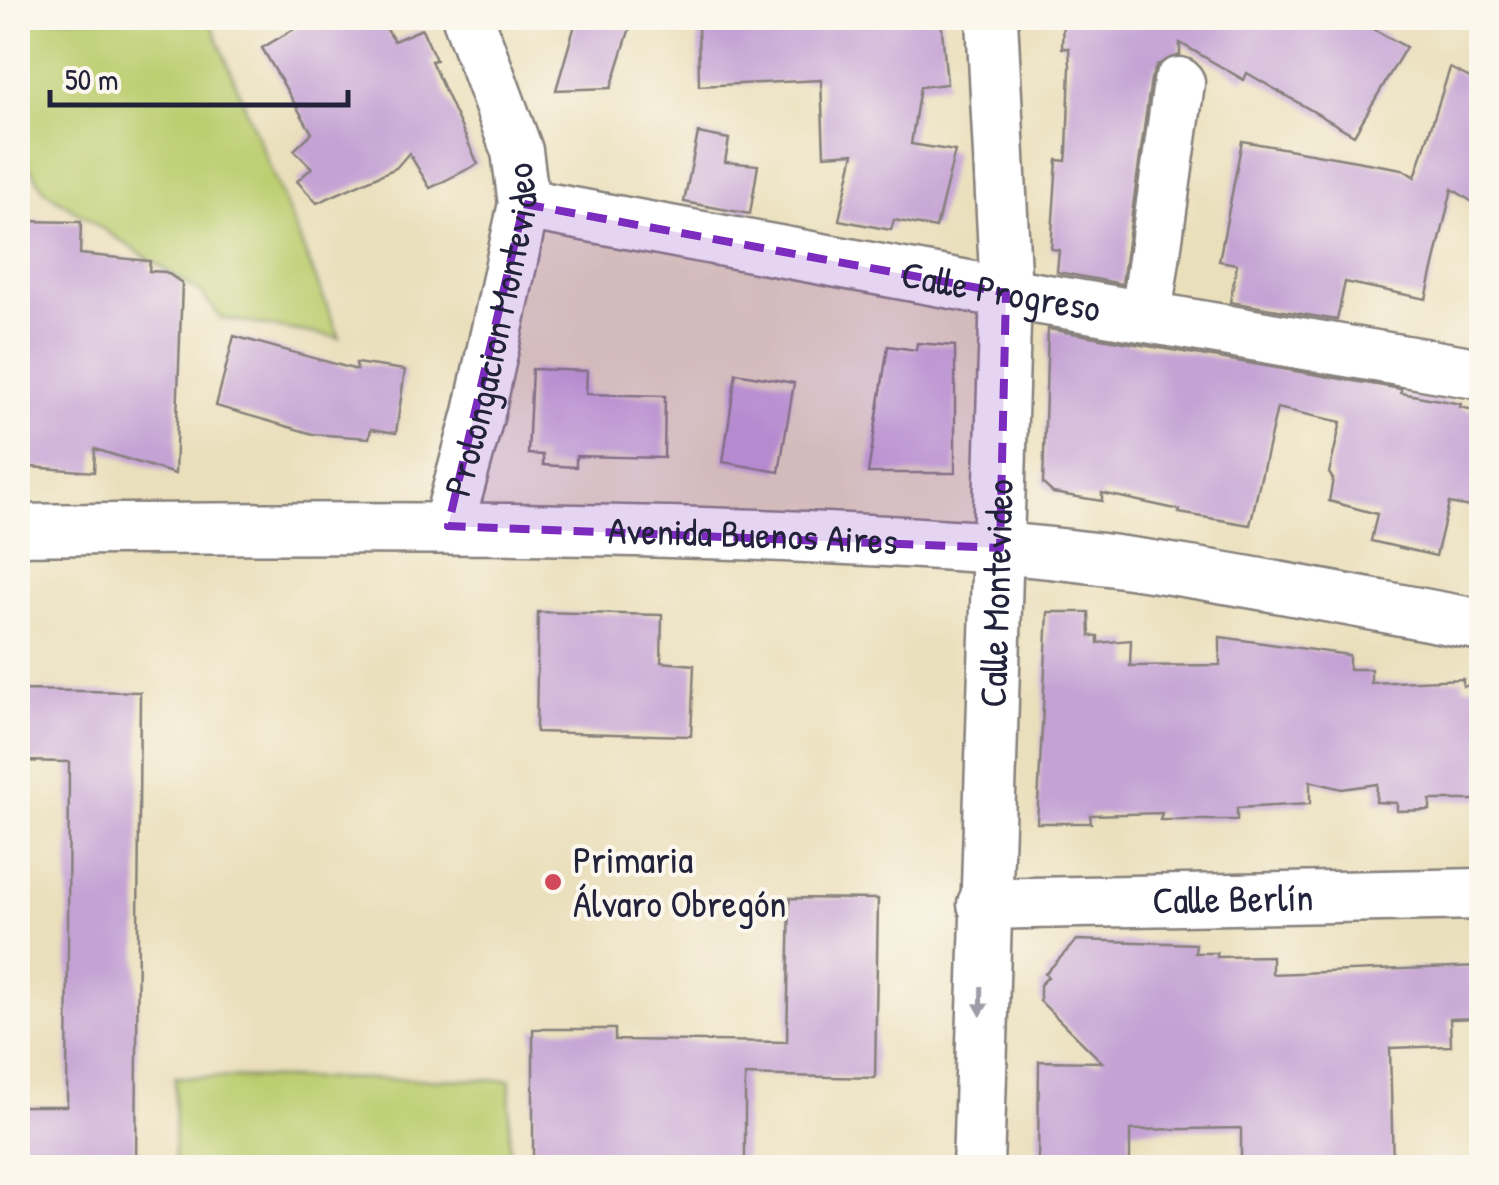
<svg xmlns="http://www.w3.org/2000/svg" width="1499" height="1185" font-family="'Patrick Hand',sans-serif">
  <rect width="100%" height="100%" fill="#fbf7ec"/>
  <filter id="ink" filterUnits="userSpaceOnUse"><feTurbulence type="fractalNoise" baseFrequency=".01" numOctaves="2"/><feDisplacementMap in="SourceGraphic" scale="20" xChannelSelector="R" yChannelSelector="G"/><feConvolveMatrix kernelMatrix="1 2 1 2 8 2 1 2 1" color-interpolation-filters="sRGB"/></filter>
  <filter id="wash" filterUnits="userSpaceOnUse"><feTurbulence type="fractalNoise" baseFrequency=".0048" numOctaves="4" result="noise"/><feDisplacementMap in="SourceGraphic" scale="40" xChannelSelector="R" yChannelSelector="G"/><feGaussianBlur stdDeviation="2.25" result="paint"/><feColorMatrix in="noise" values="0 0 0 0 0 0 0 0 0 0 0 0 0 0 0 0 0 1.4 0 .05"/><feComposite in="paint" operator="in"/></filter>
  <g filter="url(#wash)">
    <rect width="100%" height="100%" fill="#eadfbb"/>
    <g fill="#bccd70" stroke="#6f7856" stroke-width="2.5">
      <polygon points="39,18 209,18 340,338 221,318 201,293 45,191 18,149 18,33"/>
      <polygon points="18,952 23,952 22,1048 18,1048"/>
      <polygon points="175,1077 510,1080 509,1167 174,1167"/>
    </g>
    <g id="blocks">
      <g fill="#c4a2d4">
        <polygon points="313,18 380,18 394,41 422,29 436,60 431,61 478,164 430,188 409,153 396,168 317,203 297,181 312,168 294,150 312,133 262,48"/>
        <polygon points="577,18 633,18 611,88 556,90"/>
        <polygon points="698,18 941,18 947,84 920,87 911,144 955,151 936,228 894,220 891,230 839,220 854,153 824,155 821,80 699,86"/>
        <polygon points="1063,18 1353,18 1406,47 1354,135 1247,73 1244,80 1180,43 1180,55 1157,65 1151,79 1122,284 1057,272 1059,250 1051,249 1057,160 1066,161 1067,151 1070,66 1069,48 1062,48"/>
        <polygon points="1450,68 1482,84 1482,208 1452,189 1426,299 1345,282 1337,320 1230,302 1237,264 1219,261 1242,141 1402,169 1415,177"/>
        <polygon points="698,133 729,139 725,162 758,165 750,214 684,202"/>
        <polygon points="18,221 81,222 80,254 150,261 149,271 166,272 182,283 175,474 95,449 94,472 18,466"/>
        <polygon points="1048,329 1401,389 1401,393 1461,404 1460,407 1482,412 1482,479 1476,508 1449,503 1436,556 1371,541 1377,514 1329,501 1333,479 1329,473 1341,422 1277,408 1250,525 1179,513 1180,510 1102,493 1102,501 1053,493 1043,484"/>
        <polygon points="234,336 357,370 356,363 405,370 396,433 371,429 369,438 313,434 216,406"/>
        <polygon points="917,343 955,346 955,473 868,473 888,346 916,350"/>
        <polygon points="532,369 587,371 586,394 665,396 664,458 576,456 576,467 543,465 543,455 528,454"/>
        <polygon points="736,373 794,383 779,472 723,462"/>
        <polygon points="538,612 662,615 661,662 694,665 691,736 536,732"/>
        <polygon points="1048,612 1089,612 1090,636 1098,636 1098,643 1131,640 1130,666 1220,665 1220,637 1349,655 1349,669 1371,669 1371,683 1463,679 1463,686 1482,686 1482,800 1430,800 1430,810 1397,811 1397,803 1376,802 1377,784 1342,789 1310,781 1310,804 1237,808 1237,820 1160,820 1162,813 1090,815 1091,823 1037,823"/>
        <polygon points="18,690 140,692 136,1168 18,1168 18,1106 67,1106 69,762 18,761"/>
        <polygon points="790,898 878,899 875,1078 745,1075 745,1168 533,1168 533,1029 615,1029 615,1040 787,1042"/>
        <polygon points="1077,940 1196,944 1195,953 1217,953 1217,957 1272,956 1272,974 1480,966 1481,1018 1450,1019 1451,1046 1390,1048 1393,1168 1241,1168 1241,1128 1130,1130 1130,1165 1038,1168 1039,1061 1102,1062 1040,1001 1040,985 1048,977 1045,974"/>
      </g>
    </g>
  </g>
  <g filter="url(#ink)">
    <use href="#blocks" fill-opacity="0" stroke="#86807b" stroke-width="2.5"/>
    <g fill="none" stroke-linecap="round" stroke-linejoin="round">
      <defs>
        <g id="minor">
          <path id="s1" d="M524,204L1006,293L1482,374"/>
          <polyline points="1146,316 1179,83"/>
          <path id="s2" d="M448,526L479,413L524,204L517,151L468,18"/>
          <path id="s3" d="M18,530C344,527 671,524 997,548C1160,561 1322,596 1482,625"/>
          <path id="s4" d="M983,904L1482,894"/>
          <path id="s5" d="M978,1168L1006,293L992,18"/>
        </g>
      </defs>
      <use href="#minor" stroke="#86807b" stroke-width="55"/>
      <use href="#minor" stroke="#fff" stroke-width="50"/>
    </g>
    <defs><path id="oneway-solid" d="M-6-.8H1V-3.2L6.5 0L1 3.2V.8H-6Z" transform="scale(2.5)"/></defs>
    <use fill="#9c9ca7" href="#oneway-solid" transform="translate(981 1001) rotate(91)"/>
  </g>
  <path fill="#7b2cbf" fill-opacity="0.2" stroke="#7b2cbf" stroke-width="8" stroke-dasharray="20 12" stroke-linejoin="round" d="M524,204L1006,293L1000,548L448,526Z"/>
  <circle fill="#d1495b" stroke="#fbf7ec" stroke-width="4" cx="553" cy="882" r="10"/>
  <g text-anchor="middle" stroke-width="8" stroke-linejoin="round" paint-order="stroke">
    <g font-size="38" fill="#22223b" stroke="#fbf7ec">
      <text dy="13" stroke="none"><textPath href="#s1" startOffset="485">Calle Progreso</textPath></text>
      <text dy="13" stroke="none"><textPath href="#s2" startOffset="202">Prolongacion Montevideo</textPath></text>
      <text dy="13" stroke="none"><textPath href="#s3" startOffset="735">Avenida Buenos Aires</textPath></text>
      <text dy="13" stroke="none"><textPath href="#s5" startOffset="575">Calle Montevideo</textPath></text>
      <text dy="13" stroke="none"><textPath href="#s4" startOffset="250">Calle Berlín</textPath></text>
    </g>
    <g font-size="38" fill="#22223b" stroke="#fbf7ec" text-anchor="start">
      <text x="573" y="873">Primaria<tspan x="573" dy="44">Álvaro Obregón</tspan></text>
    </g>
  </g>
  <rect width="1499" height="1185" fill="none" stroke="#fbf7ec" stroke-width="60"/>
  <path d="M50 90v15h298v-15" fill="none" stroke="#22223b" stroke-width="5"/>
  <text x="65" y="90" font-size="30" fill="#22223b" stroke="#fbf7ec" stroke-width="8" paint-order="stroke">50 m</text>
</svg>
